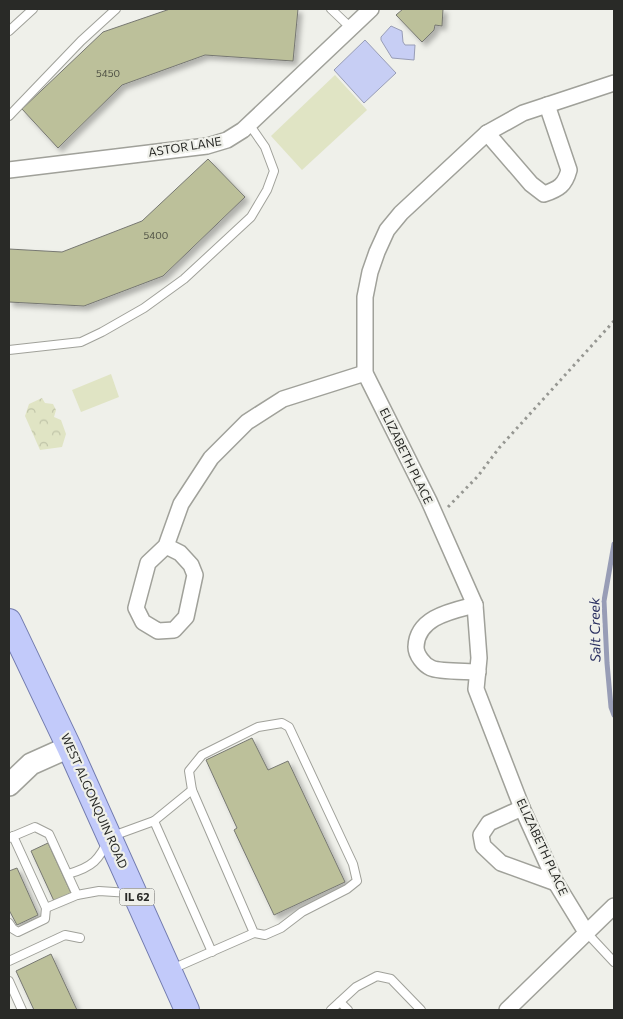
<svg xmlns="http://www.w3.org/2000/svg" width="623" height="1019" font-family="Commissioner,sans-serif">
  <defs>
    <pattern id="forest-crowns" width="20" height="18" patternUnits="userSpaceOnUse" patternTransform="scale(1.25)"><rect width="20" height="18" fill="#e0e4c4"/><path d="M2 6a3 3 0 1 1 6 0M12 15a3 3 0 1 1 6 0" fill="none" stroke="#c0c4a8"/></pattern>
    <filter id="shadow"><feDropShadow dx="4" dy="4" stdDeviation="2.5" flood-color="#0004"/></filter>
  </defs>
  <rect width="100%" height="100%" fill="#eff0ea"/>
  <polygon fill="url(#forest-crowns)" points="42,398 45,403 53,404 56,410 54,417 61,420 66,434 62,447 40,450 25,416 29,404"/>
  <g fill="#e0e4c4">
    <polygon points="335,75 367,110 302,170 271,136"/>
    <polygon points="111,374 119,397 81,412 72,390"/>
  </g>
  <g fill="#c7cef4" stroke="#989db6">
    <polygon points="391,26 402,31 403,42 405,45 415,45 414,60 392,58 381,40 381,37"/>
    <polygon points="365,40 396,73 364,103 334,70"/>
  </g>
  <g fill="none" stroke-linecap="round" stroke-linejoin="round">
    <polyline stroke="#989db6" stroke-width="5" points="614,544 604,601 607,663 611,707 614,715"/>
  </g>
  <g fill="#bcc09a" stroke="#777872" filter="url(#shadow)">
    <polygon points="170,9 298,9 293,61 205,55 122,85 58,148 22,109 103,32"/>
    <polygon points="403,9 443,9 442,26 435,25 434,30 422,42 396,15"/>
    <polygon points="208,159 245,197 163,276 84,306 9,302 9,249 62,252 142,221"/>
    <polygon points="252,738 268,770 288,761 345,882 274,915 234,830 237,828 206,760"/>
    <polygon points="48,843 71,893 54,901 31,851"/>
    <polygon points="17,868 38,915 17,925 9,910 9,871"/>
    <polygon points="51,954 77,1010 34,1010 16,971"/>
  </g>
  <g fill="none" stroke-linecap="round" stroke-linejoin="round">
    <defs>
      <g id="lane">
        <polyline points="331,9 351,28"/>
        <polyline points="9,31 33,9"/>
        <polyline points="9,116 81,41 116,9"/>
        <polyline points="9,350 81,342 102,332 144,308 184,279 251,217 267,190 274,171 265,147 249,124"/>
        <polyline points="154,821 192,790"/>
        <polyline points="9,838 35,827 49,834 77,895 46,908"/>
        <path d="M68,874C93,867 99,860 110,837L154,821L212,952"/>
        <polyline points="77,895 99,891 130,893"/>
        <polyline points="9,923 13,929 18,932 45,919 46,908 13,836"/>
        <polyline points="586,932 614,962"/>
        <polyline points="9,961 65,935 80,938"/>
        <polyline points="172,969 254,933 192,790 189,771 202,755 258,727 282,723 289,727 353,864 357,881 347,889 302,912 281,928 265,935 254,933"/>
        <polyline points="9,981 22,1010"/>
        <polyline points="340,1002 348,1010"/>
        <polyline points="331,1010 356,987 377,976 391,979 421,1010"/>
      </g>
      <g id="street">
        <path d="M487,133L531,184L544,194C559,189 565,185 569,170L547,105"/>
        <polyline points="9,170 207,146 227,140 243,130 371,9"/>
        <polyline points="166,546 180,553 191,565 195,575 186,617 174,630 158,631 143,622 136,608 148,563 166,546 181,504 211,458 247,422 283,399 365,373"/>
        <path d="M475,605C452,611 417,617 416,647C416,655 424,665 431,668C439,672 468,671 478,672"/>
        <polyline points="522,808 489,823 481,835 483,846 501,863 556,883"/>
        <polyline points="586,932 556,883 522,808 476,689 479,658 475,605 429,501 365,373 365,297 370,272 377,252 387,230 401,213 487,133 523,113 614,83"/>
        <polyline points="507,1010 614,906"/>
      </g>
      <polyline id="secondary" points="9,785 31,764 69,747"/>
      <polyline id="primary" points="9,621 69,747 187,1010"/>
    </defs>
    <use href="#lane" stroke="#a0a19a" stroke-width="10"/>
    <use href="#street" stroke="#a0a19a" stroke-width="18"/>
    <use href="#secondary" stroke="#a0a19a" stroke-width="24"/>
    <use href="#primary" stroke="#727bae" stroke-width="26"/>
    <polyline stroke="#969792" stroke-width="3" stroke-dasharray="2.5 4" stroke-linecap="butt" points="448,507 478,476 499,448 614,321"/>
    <use href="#lane" stroke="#fff" stroke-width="8"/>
    <use href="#street" stroke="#fff" stroke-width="15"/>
    <use href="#secondary" stroke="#fff" stroke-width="21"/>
    <use href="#primary" stroke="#c2cafa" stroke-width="24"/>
  </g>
  <g text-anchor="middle" stroke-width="4.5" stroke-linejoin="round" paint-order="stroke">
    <g font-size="10" fill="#4e5044">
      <text x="108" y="77">5450</text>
      <text x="156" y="239">5400</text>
    </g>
    <rect fill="#eff0ea" stroke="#646562" stroke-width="1" x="119.5" y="888.5" width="35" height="17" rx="4"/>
    <g font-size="11" font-weight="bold" fill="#292a27">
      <text x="137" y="901">IL 62</text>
    </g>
    <g font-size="12" fill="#292a27" stroke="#eff0ea">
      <text transform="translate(185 147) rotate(-9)" y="4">ASTOR LANE</text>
      <text transform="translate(406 456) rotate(64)" y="4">ELIZABETH PLACE</text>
      <text transform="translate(94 801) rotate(66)" y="4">WEST ALGONQUIN ROAD</text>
      <text transform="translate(542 847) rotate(65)" y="4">ELIZABETH PLACE</text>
    </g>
    <g font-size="14" font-style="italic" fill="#2d3262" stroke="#eff0ea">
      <text transform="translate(595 630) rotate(-91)" y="5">Salt Creek</text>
    </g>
  </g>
  <rect width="623" height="1019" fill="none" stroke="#292a27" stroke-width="20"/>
</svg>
